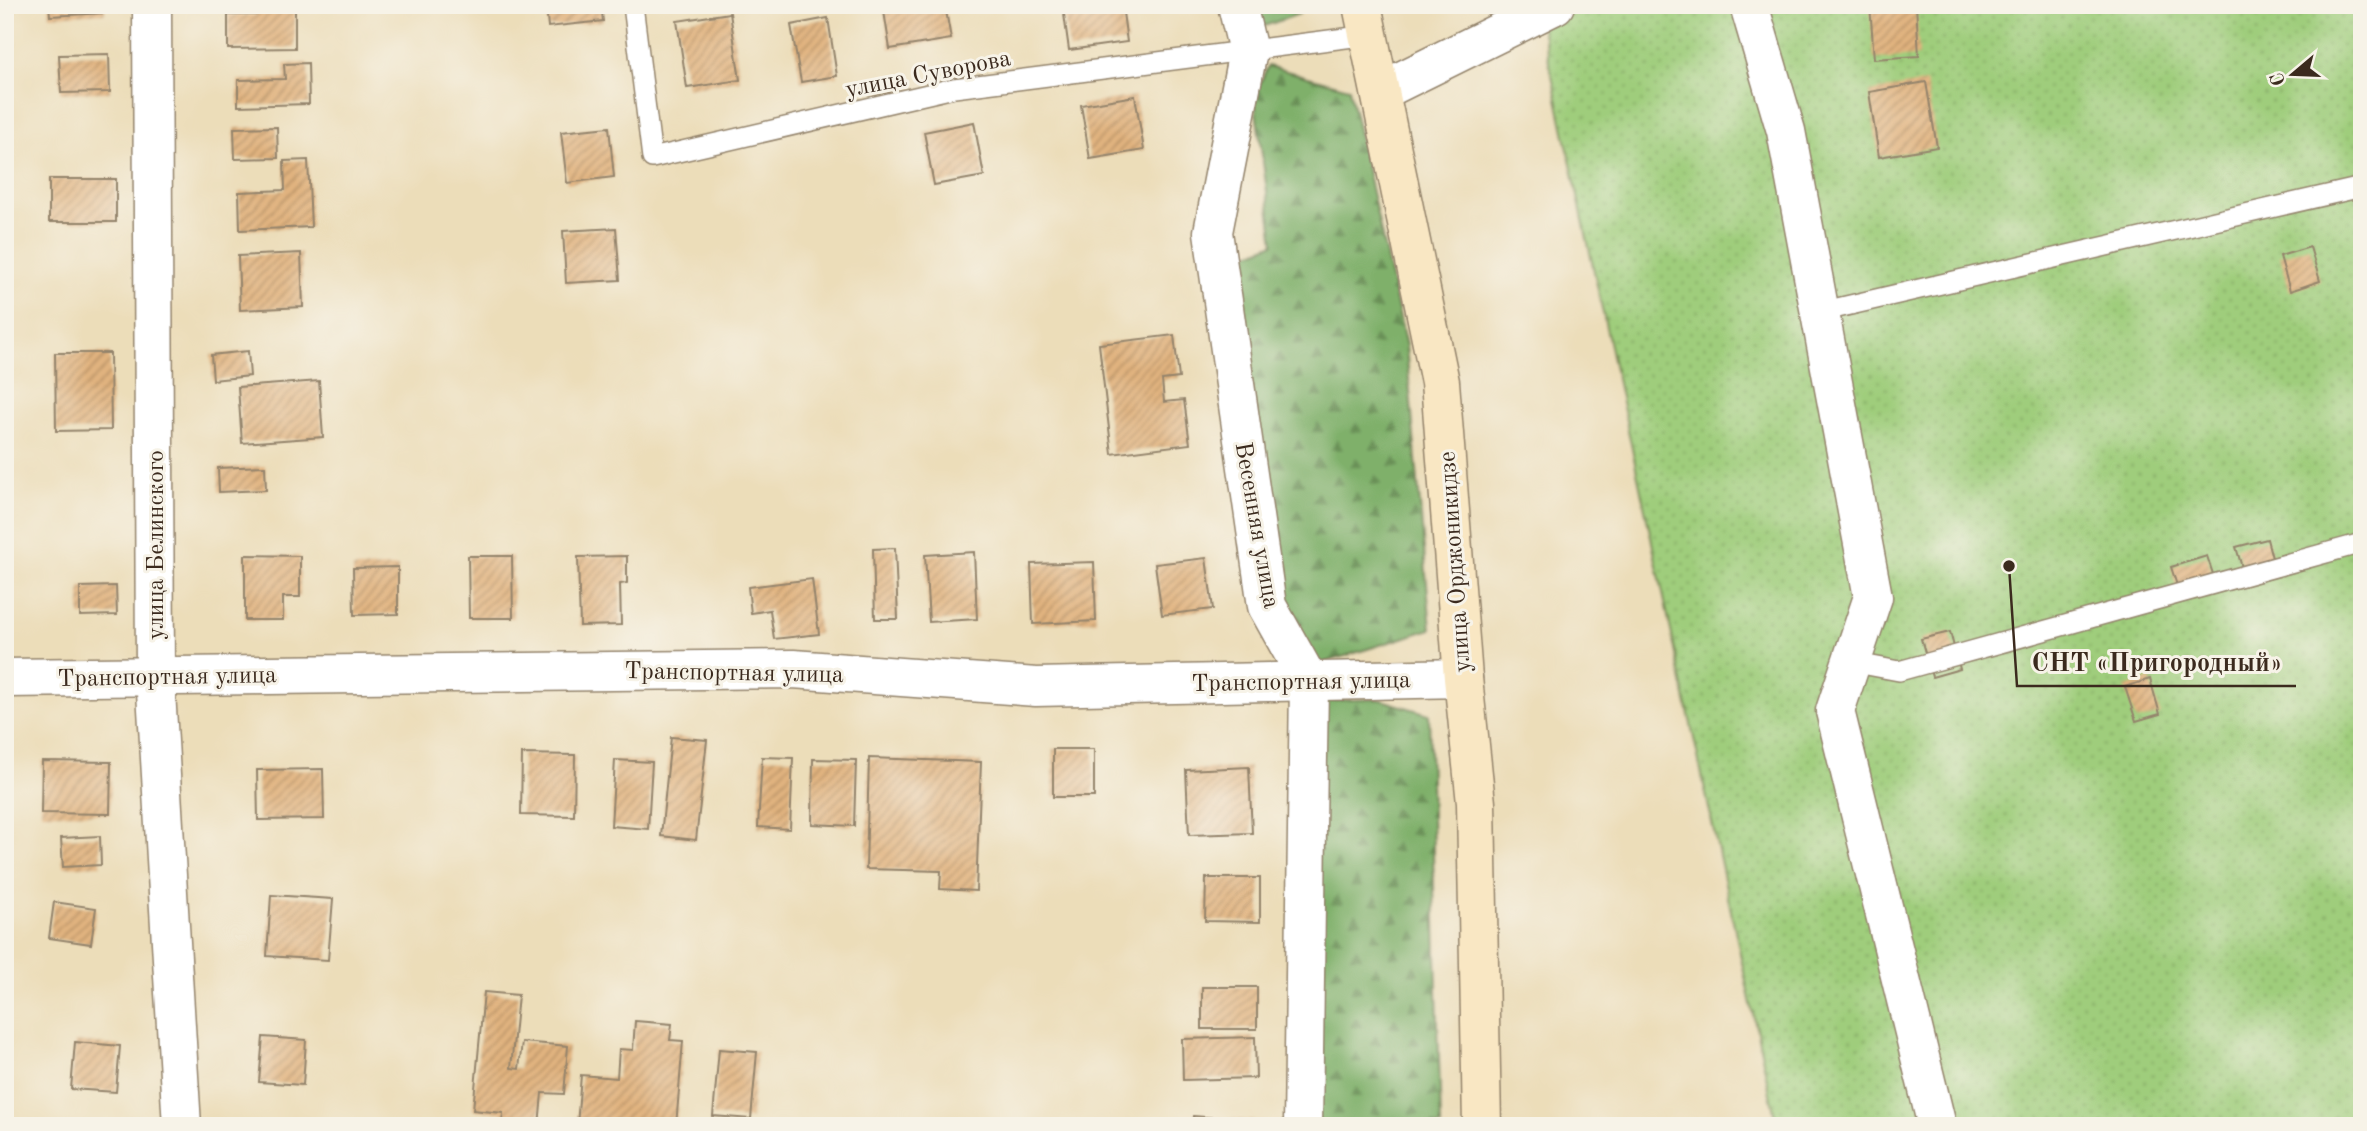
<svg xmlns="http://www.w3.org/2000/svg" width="2367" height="1131" font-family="'Old Standard TT',serif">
  <defs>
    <pattern id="forest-firs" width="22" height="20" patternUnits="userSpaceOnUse" patternTransform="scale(1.75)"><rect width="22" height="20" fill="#7fb06b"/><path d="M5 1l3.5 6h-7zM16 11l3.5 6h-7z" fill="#698f57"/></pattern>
    <pattern id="garden-dots" width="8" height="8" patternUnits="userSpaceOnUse" patternTransform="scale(1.75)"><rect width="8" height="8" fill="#9fcd7b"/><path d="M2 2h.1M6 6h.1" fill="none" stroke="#8ab06a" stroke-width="1.8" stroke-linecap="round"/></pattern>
    <pattern id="building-hatch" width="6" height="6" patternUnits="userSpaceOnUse" patternTransform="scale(1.75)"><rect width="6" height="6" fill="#e1b37f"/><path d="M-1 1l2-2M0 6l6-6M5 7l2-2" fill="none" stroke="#b89267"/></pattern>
  </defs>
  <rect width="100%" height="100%" fill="#f7f3e8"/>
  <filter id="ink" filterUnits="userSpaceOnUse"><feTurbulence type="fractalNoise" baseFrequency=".0143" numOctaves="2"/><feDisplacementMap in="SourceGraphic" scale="14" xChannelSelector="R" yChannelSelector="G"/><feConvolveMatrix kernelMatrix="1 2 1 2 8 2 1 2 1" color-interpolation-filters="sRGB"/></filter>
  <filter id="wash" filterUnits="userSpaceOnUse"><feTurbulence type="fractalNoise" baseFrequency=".00686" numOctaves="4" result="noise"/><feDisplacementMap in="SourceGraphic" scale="28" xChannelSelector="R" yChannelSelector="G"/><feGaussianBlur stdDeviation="1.57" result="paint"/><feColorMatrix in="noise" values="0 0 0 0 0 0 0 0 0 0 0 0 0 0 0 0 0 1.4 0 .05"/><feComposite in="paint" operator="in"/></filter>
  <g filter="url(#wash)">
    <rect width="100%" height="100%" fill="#ecddb9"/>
    <g fill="url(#forest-firs)" stroke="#5d6d44" stroke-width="2">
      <polygon points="1257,5 1303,5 1299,14 1262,27"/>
      <polygon points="1268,66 1349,88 1406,346 1431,629 1320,664 1283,605 1233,260 1274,243 1254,96"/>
      <polygon points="1378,699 1429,714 1441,1126 1314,1126 1320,701"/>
    </g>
    <polygon fill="url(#garden-dots)" stroke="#6d7c4c" stroke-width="2" points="1537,5 2362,5 2362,1126 1777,1126"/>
    <g id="blocks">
      <g fill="url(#building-hatch)">
        <polygon points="49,5 105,5 105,13 50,16"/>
        <polygon points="256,5 295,5 295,48 228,49 228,15 256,15"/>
        <polygon points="546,5 601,5 603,21 548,27"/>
        <polygon points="883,5 945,5 951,39 890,49"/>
        <polygon points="1074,5 1122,5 1127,42 1069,50 1063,7"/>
        <polygon points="1870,5 1916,5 1919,56 1874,59"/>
        <polygon points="730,13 740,80 687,88 677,21"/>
        <polygon points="828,18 837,76 801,82 791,25"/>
        <polygon points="109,54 110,92 61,93 59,55"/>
        <polygon points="308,63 309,104 238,106 238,80 285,79 284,64"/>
        <polygon points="1926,82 1937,147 1879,157 1869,92"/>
        <polygon points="1135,96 1144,150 1090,159 1081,105"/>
        <polygon points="974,122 984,176 934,185 924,132"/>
        <polygon points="277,127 278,158 235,159 234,128"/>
        <polygon points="609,127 614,177 567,183 561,132"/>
        <polygon points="308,160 311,227 240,230 239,192 285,190 284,161"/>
        <rect x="49" y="179" width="67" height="43"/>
        <polygon points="616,228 620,280 566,283 563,231"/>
        <polygon points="2310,247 2320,281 2290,291 2280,256"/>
        <polygon points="301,253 303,307 240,310 238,256"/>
        <polygon points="1174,335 1179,378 1162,380 1164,402 1184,400 1190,444 1112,454 1099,344"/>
        <polygon points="248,351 250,376 213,380 211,355"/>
        <polygon points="55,353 110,353 111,430 56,431"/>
        <polygon points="319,381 323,437 242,443 238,387"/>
        <polygon points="265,466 266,490 219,492 218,468"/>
        <polygon points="2267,539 2276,573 2246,581 2236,547"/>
        <polygon points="895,548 898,619 875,619 873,549"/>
        <polygon points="974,552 977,619 929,622 925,555"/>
        <polygon points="245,555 300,556 300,597 283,597 283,620 245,620"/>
        <polygon points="468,556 512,556 513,618 469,618"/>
        <polygon points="627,556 627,583 620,584 621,625 580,626 578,557"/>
        <polygon points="2207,556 2217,586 2181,598 2171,567"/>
        <polygon points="1206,558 1213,609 1162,615 1155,564"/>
        <polygon points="1094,562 1096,621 1033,624 1031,564"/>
        <polygon points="398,567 398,614 354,615 353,568"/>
        <polygon points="812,579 819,634 774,639 770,610 751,613 748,587"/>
        <polygon points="116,586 117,615 80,616 80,587"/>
        <polygon points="1950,632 1960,669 1932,677 1921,639"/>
        <polygon points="2150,679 2160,714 2136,721 2125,687"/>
        <polygon points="671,737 707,740 696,840 661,836"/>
        <rect x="1053" y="749" width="41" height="48"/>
        <polygon points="522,754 575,755 574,816 521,815"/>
        <polygon points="762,757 793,758 790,829 758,827"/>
        <polygon points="869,758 981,762 976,891 940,889 941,871 866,869"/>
        <polygon points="813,759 856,760 854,826 812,824"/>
        <polygon points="615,760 652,762 648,829 611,826"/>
        <polygon points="42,761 111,762 110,814 41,813"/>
        <polygon points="1249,767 1252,833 1189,835 1186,770"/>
        <polygon points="323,769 324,819 258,820 257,770"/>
        <polygon points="100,836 101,865 63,867 61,838"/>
        <polygon points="1206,878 1260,878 1260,922 1205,921"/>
        <polygon points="271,895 333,899 328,960 267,956"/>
        <polygon points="54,902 96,908 91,944 49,938"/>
        <rect x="1202" y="987" width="55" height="42"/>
        <polygon points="484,992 518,995 511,1068 519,1069 522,1042 568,1046 564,1094 542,1093 539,1126 502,1124 503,1113 473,1110"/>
        <polygon points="635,1021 672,1024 670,1040 683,1041 676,1126 577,1126 581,1075 617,1078 619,1049 633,1050"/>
        <polygon points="263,1037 306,1040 303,1085 259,1082"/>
        <polygon points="1255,1037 1256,1078 1183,1080 1182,1039"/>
        <polygon points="75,1042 120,1046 116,1092 71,1089"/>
        <polygon points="719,1049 757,1052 751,1119 713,1116"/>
        <polygon points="1193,1116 1266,1122 1266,1126 1192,1126"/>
      </g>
    </g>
  </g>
  <g filter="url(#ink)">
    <use href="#blocks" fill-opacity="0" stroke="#94846c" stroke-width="2"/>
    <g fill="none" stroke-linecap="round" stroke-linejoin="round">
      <defs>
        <g id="service">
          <polyline points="633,5 652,158 954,88 1369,35"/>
          <polyline points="1820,312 2362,187"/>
          <polyline points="1851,662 1899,671 2362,543"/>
        </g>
        <g id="minor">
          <polyline points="152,5 155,675 182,1126"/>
          <polyline points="1237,5 1248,51 1213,232 1267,606 1309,681 1303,1126"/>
          <polyline points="1749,5 1786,131 1873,597 1835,711 1937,1126"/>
          <polyline points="1381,91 1555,5"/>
          <polyline points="5,678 793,669 1036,687 1463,678"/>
        </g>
        <polyline id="secondary" points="1362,5 1440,382 1463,678 1476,803 1482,1126"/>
      </defs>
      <use href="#service" stroke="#94846c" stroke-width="22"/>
      <use href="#minor" stroke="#94846c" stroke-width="41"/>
      <use href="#secondary" stroke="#94846c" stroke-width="41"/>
      <use href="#service" stroke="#fff" stroke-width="19"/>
      <use href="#minor" stroke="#fff" stroke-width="38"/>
      <use href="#secondary" stroke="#f9e7c3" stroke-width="38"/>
    </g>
  </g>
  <g text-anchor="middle" stroke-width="6" stroke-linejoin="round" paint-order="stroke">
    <g font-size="24" fill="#3b2a1e" stroke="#f7f3e8">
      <text transform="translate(928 73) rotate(-11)" y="8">улица Суворова</text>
      <text transform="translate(1258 525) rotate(80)" y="8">Весенняя улица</text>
      <text transform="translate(155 545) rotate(-90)" y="8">улица Белинского</text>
      <text transform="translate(1454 562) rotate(-94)" y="8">улица Орджоникидзе</text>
      <text transform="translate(734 672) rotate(1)" y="8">Транспортная улица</text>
      <text transform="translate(167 676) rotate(-1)" y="8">Транспортная улица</text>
      <text transform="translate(1301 681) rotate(-1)" y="8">Транспортная улица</text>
    </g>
  </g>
  <path fill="none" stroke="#3b2a1e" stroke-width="2.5" d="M2009 566L2017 686H2296"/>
  <circle fill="#3b2a1e" stroke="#f7f3e8" stroke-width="2.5" cx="2009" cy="566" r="7"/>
  <g font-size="26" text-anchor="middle" font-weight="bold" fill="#3b2a1e" stroke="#f7f3e8" stroke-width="6" stroke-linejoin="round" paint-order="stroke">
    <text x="2157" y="671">СНТ «Пригородный»</text>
  </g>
  <rect width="2367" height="1131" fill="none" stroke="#f7f3e8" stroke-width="28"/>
  <g transform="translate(2293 74) rotate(251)" stroke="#f7f3e8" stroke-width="5" paint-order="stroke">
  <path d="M0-5L12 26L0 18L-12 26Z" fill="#3b2a1e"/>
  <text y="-10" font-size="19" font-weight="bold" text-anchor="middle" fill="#3b2a1e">С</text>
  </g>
</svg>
